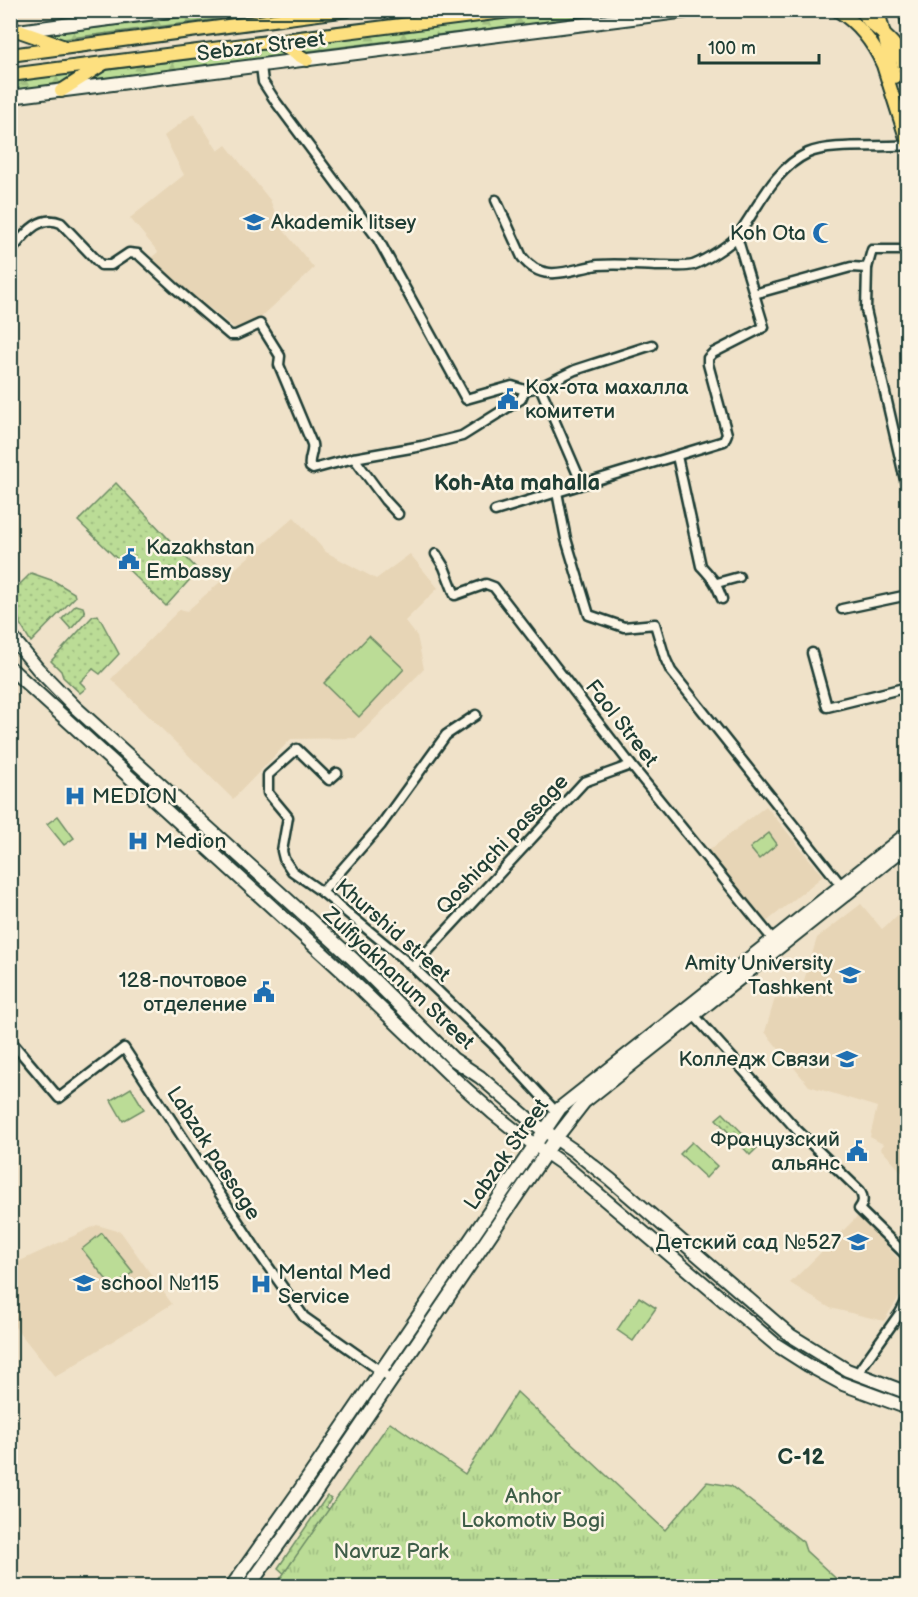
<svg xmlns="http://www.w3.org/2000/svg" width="918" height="1597" font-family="'Balsamiq Sans',sans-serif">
  <defs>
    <pattern id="grass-dots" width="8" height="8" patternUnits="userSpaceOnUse" patternTransform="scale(1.5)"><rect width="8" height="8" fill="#bbdc96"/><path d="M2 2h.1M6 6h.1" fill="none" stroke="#a0be82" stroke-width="1.8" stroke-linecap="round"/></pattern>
    <pattern id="forest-firs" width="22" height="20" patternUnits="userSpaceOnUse" patternTransform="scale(1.5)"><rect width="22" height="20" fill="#bbdc96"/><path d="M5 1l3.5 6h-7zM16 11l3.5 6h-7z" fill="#a0be82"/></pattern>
    <pattern id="park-tufts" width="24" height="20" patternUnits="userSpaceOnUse" patternTransform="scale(1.5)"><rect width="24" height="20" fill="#bbdc96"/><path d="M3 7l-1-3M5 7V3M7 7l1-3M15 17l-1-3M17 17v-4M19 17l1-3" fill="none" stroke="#a0be82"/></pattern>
  </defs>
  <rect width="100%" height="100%" fill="#f0e2c9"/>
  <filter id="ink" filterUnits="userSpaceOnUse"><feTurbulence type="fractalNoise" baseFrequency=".0167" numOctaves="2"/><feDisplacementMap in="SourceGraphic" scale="12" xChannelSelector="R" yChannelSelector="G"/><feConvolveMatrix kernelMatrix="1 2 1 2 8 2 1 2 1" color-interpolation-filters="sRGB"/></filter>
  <g filter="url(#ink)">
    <g fill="#e7d5b6">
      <polygon points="194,113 218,151 226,145 270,200 281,227 314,268 257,321 239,331 170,277 151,258 158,252 130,218 184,175 164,136"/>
      <polygon points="294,517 326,552 376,579 410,554 438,588 405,621 417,636 424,669 356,738 291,739 233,799 111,679 180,609 187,611"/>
      <polygon points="766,806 823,876 765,923 707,852"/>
      <polygon points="861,904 882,929 907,907 907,1178 881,1149 883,1144 870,1137 877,1107 809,1086 765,1032 775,998 798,1000 817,938"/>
      <polygon points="859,1215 907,1269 907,1284 884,1321 830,1308 790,1283"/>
      <polygon points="97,1225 121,1232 172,1304 55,1377 11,1322 10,1252 18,1262"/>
    </g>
    <g fill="url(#grass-dots)" stroke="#6d8c65" stroke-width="1.5">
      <polygon points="116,483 196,568 193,576 166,606 78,521"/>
      <polygon points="31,573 54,581 74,593 75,597 31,642 20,624 12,592"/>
      <polygon points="76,605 83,607 85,613 71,629 62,619"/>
      <polygon points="98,615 119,654 100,674 93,669 80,682 86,688 80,693 63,677 61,671 51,661 93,616"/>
      <polygon points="723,1113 757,1148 750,1155 716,1119"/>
      <polygon points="327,1496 331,1499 326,1507 359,1530 287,1576 278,1568"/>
    </g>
    <g fill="url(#forest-firs)" stroke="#6d8c65" stroke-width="1.5">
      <polygon points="233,11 280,11 63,39 47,34"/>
      <polygon points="561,11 629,11 301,52 291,45"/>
      <polygon points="278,48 288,55 93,80 93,76 108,70"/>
      <polygon points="80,73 64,85 11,92 10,82"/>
    </g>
    <polygon fill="url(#park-tufts)" stroke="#6d8c65" stroke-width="1.5" points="517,1392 665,1530 707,1482 731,1486 803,1542 806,1551 844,1586 275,1586 390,1422 465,1474"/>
    <g fill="#bbdc96" stroke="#6d8c65" stroke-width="1.5">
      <polygon points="369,636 404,669 359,717 324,683"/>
      <polygon points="58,816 74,838 64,845 47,824"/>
      <polygon points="769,833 777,844 759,859 750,848"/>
      <polygon points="131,1088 144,1109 123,1121 111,1100"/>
      <polygon points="692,1142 717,1166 706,1178 680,1154"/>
      <polygon points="102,1233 133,1272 113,1288 82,1249"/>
      <polygon points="639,1297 656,1308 633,1341 617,1330"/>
    </g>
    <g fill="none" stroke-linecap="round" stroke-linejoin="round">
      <defs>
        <g id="street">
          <polyline points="261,66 263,82 276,102 378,239 466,399 512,386 525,390 540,387 575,370 652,345"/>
          <path d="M496,200L522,257C543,285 571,269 598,265C620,263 644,266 666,266C675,266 685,267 693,265C704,261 732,244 738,235C759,206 774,169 808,153C830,143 881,148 908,145"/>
          <polyline points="908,250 872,250 867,268 866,310 908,493"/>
          <path d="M10,252C23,237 38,213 61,223L101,265H111L129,253L138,254L175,288L230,335H236L260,324L280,356L279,365L312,444C314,453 308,458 310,467L313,469L354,458L422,446L462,436L521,399L525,390"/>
          <polyline points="754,294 851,267 867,268"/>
          <polyline points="540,387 582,484"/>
          <path d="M677,456L701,566C712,578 716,582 722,599"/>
          <polyline points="354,458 385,500 398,514"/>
          <polyline points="557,492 566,539 589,615 624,627 655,624 665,658 671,671 841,885"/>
          <polyline points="495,511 724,441 727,434 708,364 708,358 713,353 764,327 737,237"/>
          <polyline points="436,554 444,567 455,595 486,584 494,587 631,765 775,942"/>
          <polyline points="717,583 739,577"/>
          <polyline points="842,609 908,595"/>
          <polyline points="812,653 827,707 908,687"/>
          <polyline points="337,773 329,780 297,749 268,775 268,793 288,817 282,851 284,859 292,871 322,892 413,967 495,1046 557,1113"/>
          <polyline points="322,892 381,825 446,735 476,715"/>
          <polyline points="413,967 584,782 631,765"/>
          <path d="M693,1014L797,1130L860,1191C864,1198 864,1203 859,1209L908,1257"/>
          <polyline points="10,1040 59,1098 124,1048 260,1255 304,1317 392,1379"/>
          <polyline points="859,1376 861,1368 900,1313 908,1298"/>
        </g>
        <g id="secondary">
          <polyline points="10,32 178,10"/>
          <polyline points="10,97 695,10"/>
          <polyline points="10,635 38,669 76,708 353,959 453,1059 480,1077 532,1122 573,1150 611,1180 790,1335 847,1370 908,1393"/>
          <polyline points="10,668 341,970 448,1073 493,1113 522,1136 564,1165 775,1344 808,1365 843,1384 908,1408"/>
          <polyline points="232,1586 297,1494 560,1108 908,833"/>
          <polyline points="249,1586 309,1502 556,1138 584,1102 908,845"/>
        </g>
        <g id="primary">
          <path d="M837,10C859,24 873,42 883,65L908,144"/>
          <path d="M862,10C869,27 885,32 895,46C904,58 905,74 908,88"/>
          <polyline points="878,10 894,77"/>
          <polyline points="905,10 908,24"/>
          <polyline points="19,31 62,46"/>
          <polyline points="276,42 307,60"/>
          <polyline points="10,55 348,10"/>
          <polyline points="10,75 518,10"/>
          <polyline points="61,91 103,64"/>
        </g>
      </defs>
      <use href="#street" stroke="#1f3d34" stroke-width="13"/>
      <use href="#secondary" stroke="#1f3d34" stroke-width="16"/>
      <use href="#primary" stroke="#1f3d34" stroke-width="16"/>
      <use href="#street" stroke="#fcf5e5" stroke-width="8"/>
      <use href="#secondary" stroke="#fcf5e5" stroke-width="12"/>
      <use href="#primary" stroke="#fde080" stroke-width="12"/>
    </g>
  </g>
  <defs>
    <symbol id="university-bare" viewBox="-9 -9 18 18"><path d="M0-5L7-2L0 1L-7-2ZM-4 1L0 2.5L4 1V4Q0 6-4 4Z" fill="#1f6fb2" stroke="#fcf5e5" stroke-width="2.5" paint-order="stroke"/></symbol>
    <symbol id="mosque-bare" viewBox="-9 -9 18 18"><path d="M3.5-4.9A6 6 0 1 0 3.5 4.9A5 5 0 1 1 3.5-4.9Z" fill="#1f6fb2" stroke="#fcf5e5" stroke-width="2.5" paint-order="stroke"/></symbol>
    <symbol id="civic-bare" viewBox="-9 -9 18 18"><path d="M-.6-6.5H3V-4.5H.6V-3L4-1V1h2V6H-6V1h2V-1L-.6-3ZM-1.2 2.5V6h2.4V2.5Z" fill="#1f6fb2" stroke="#fcf5e5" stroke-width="2.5" paint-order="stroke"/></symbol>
    <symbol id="hospital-bare" viewBox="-9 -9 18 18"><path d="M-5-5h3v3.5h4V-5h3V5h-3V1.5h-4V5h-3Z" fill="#1f6fb2" stroke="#fcf5e5" stroke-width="2.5" paint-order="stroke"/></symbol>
    <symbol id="school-bare" viewBox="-9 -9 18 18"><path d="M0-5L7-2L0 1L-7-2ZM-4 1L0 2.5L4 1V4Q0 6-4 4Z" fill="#1f6fb2" stroke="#fcf5e5" stroke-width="2.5" paint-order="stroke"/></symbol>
  </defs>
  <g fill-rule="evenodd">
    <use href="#university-bare" x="239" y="207" width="30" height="30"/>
    <use href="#mosque-bare" x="808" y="218" width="30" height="30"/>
    <use href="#civic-bare" x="493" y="384" width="30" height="30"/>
    <use href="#civic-bare" x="114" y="544" width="30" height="30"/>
    <use href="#hospital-bare" x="60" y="781" width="30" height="30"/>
    <use href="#hospital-bare" x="123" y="826" width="30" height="30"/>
    <use href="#university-bare" x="835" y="960" width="30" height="30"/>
    <use href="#civic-bare" x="249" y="977" width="30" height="30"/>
    <use href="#university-bare" x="832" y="1044" width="30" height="30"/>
    <use href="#civic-bare" x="842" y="1136" width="30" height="30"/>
    <use href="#school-bare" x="843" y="1227" width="30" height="30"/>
    <use href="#school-bare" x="69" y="1268" width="30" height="30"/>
    <use href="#hospital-bare" x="246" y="1269" width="30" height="30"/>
  </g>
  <g text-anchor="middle" stroke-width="5" stroke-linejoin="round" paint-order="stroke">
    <g font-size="21" fill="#1f3d34" stroke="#fcf5e5">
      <text transform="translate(261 46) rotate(-7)" y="7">Sebzar Street</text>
      <text transform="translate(622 723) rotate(52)" y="7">Faol Street</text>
      <text transform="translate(502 844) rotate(-47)" y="7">Qoshiqchi passage</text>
      <text transform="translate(393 930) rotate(41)" y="7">Khurshid street</text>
      <text transform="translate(399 978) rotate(43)" y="7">Zulfiyakhanum Street</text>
      <text transform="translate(214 1153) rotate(57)" y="7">Labzak passage</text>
      <text transform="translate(506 1154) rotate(-55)" y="7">Labzak Street</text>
    </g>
    <g font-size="21" fill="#1f3d34" stroke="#fcf5e5" text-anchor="start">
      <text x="271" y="229">Akademik litsey</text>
      <text x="806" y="240" text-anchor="end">Koh Ota</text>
      <text x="525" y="394">Кох-ота махалла<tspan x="525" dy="24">комитети</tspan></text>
      <text x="146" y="554">Kazakhstan<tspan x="146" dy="24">Embassy</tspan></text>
      <text x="92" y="803">MEDION</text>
      <text x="155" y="848">Medion</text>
      <text x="833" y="970" text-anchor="end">Amity University<tspan x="833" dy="24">Tashkent</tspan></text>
      <text x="247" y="987" text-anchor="end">128-почтовое<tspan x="247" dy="24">отделение</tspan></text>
      <text x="830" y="1066" text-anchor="end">Колледж Связи</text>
      <text x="840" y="1146" text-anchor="end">Французский<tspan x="840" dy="24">альянс</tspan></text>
      <text x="841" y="1249" text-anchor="end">Детский сад №527</text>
      <text x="278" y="1279">Mental Med<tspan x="278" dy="24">Service</tspan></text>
      <text x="101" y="1290">school №115</text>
    </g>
    <g font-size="21" fill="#3e5d48" stroke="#fcf5e5">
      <text x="533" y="1503">Anhor<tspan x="533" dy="24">Lokomotiv Bogi</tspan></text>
      <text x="391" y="1558">Navruz Park</text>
    </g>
    <g font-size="22" font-weight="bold" fill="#1f3d34" stroke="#fcf5e5">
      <text x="517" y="490">Koh-Ata mahalla</text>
      <text x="801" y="1464">C-12</text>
    </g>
  </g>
  <rect width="918" height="1597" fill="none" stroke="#fcf5e5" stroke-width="36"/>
  <rect x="18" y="18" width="882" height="1561" fill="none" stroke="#1f3d34" stroke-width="2" filter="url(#ink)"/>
  <path d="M699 54v9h120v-9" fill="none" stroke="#1f3d34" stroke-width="3"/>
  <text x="708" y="54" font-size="18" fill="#1f3d34" stroke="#fcf5e5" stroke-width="4.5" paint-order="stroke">100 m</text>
</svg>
